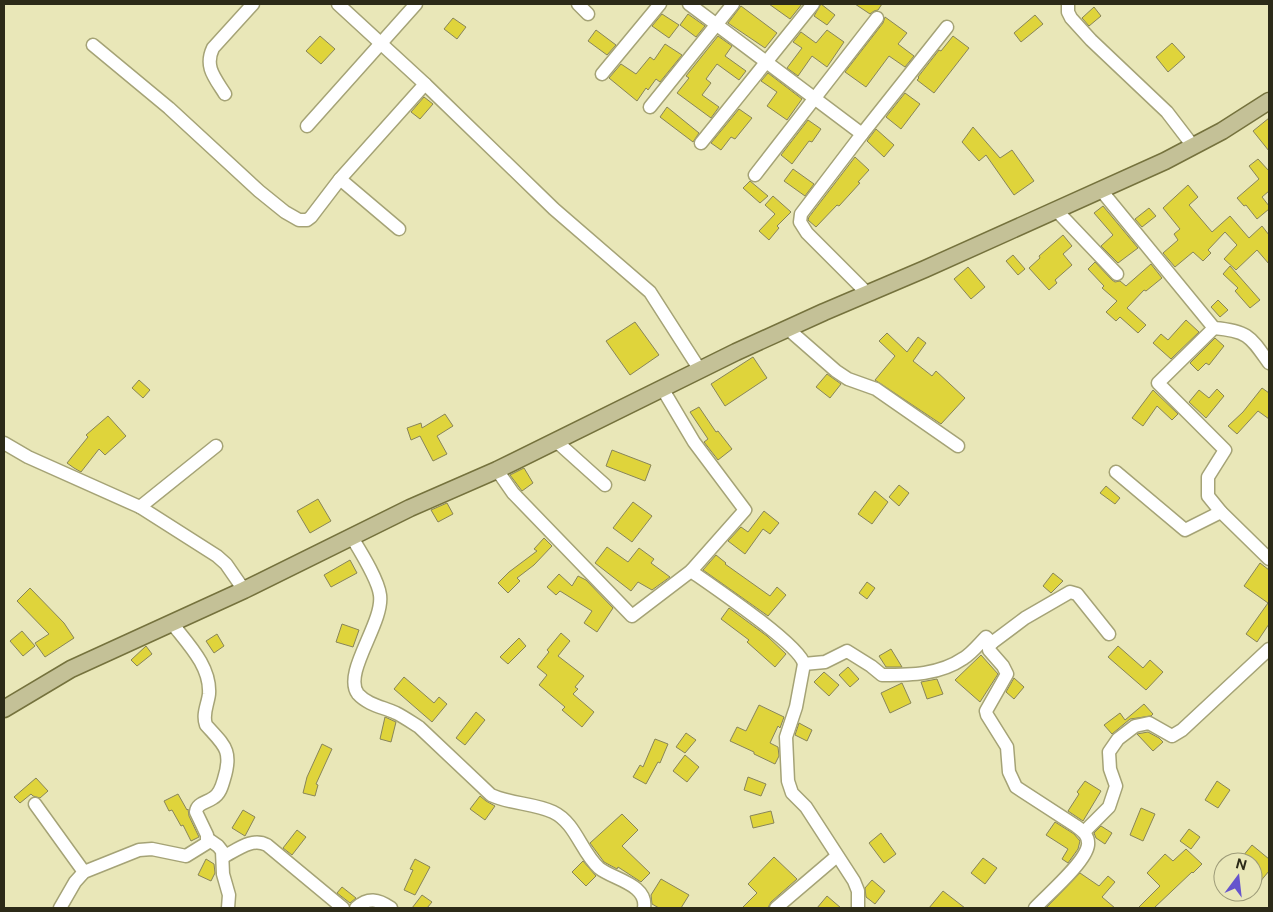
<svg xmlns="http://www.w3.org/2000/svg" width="1273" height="912" font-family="'Public Sans',sans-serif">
  <rect width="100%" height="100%" fill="#e9e7b8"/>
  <g fill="#dfd43b" stroke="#888559">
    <polygon points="769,4 802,4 790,19"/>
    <polygon points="821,4 835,15 827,25 814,16"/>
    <polygon points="855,4 882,4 878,10 874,11 870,14"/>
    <polygon points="741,6 777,33 765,48 728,23"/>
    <polygon points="1094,7 1101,16 1089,26 1082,18"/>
    <polygon points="662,14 679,25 669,38 652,26"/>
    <polygon points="688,14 705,26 696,37 680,25"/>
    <polygon points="1035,15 1043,24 1021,42 1014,33"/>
    <polygon points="885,17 907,33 898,44 914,56 905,67 889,56 866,87 845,72 883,23"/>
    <polygon points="453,18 466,27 457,39 444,29"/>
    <polygon points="596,30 616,45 607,55 588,41"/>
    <polygon points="827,30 844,42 827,67 812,56 798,76 787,68 802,48 793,42 801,32 816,43"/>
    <polygon points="320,36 335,49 321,64 306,51"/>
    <polygon points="718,36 732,46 725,56 746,71 739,80 717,64 706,79 711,83 702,95 719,107 711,118 677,93 689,78 686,76"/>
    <polygon points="953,36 969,48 934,93 917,80 919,78 918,77 939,50 941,51"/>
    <polygon points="1172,43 1185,57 1168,72 1156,57"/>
    <polygon points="665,44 682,55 660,82 656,79 648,90 646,88 637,101 609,78 621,64 636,74 650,57 654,60"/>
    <polygon points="768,73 802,99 787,120 767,106 777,92 761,81"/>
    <polygon points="905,93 920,104 901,129 886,117"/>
    <polygon points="424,97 433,104 420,119 411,112"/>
    <polygon points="667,107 699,133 693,142 660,117"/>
    <polygon points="739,109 752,118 735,139 731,137 721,150 711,143"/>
    <polygon points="1269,118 1269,151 1253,131"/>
    <polygon points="808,120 821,129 812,142 809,141 792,164 781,155"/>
    <polygon points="973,127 1000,158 1012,150 1034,181 1014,195 986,155 979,161 962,142"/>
    <polygon points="876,129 894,145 884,157 867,141"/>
    <polygon points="855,157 869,170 858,182 860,183 839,206 837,205 816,227 808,220 809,217"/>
    <polygon points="1258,159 1269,171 1269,191 1262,197 1269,206 1269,209 1257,219 1246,205 1244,206 1237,198 1259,179 1249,166"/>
    <polygon points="793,169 814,184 805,196 784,181"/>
    <polygon points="750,181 768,196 760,203 743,188"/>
    <polygon points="1188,185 1198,197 1189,205 1212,232 1230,216 1249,238 1262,226 1269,235 1269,264 1257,250 1236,270 1224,259 1237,245 1225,232 1208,250 1211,253 1203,261 1193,252 1175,267 1163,253 1178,240 1174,234 1180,229 1163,208"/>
    <polygon points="773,196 791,212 777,226 779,228 769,240 759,231 775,214 765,205"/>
    <polygon points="1103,206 1138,248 1118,263 1101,246 1113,235 1094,213"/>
    <polygon points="1149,208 1156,216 1142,227 1135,219"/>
    <polygon points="1063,235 1072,246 1063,254 1072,265 1055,280 1057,283 1049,290 1029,268 1040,258 1039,256"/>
    <polygon points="1013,255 1025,269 1018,275 1006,261"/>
    <polygon points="1095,262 1112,280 1115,282 1120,281 1126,286 1151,264 1162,278 1146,291 1144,290 1127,308 1146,325 1138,333 1120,317 1116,321 1106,312 1117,301 1102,288 1104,286 1088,269"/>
    <polygon points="1230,266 1260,300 1250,308 1235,291 1238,288 1223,274"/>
    <polygon points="968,267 985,287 971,299 954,279"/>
    <polygon points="1218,300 1228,310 1220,317 1211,307"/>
    <polygon points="1186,320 1199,332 1171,359 1153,343 1161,334 1168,340"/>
    <polygon points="635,322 659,355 630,375 606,341"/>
    <polygon points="887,333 907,352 918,337 926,343 913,361 932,376 936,371 965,398 941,424 875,380 895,356 879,341"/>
    <polygon points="1215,338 1224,346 1209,365 1206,363 1198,371 1190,363"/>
    <polygon points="753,357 767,378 725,406 711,384"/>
    <polygon points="827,374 841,384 830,398 816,387"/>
    <polygon points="139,380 150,390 143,398 132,388"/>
    <polygon points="1262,388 1269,393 1269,419 1258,411 1237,434 1228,426 1243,412"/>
    <polygon points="1217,389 1224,396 1206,418 1189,402 1199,390 1209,398"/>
    <polygon points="1153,390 1178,414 1172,420 1157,406 1143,426 1132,418"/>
    <polygon points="699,407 716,432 718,431 732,449 718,460 704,442 708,439 690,412"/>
    <polygon points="445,414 453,426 437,436 447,454 433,461 420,436 411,440 407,428 421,423 422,428"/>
    <polygon points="108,416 126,436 105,455 99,449 81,472 74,468 67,463 88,437 86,435"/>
    <polygon points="612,450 651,465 645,481 606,466"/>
    <polygon points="524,468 533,483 522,491 510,475"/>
    <polygon points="899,485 909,493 899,506 889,497"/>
    <polygon points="1106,486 1120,498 1115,504 1100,493"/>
    <polygon points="875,491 888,502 872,524 858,514"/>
    <polygon points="318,499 331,521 310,533 297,511"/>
    <polygon points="633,502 652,516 632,542 613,528"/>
    <polygon points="447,503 453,514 438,522 431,510"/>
    <polygon points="764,511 779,523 770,534 763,529 745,554 728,541 741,527 748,532"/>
    <polygon points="544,538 552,546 534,565 517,578 520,581 508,593 498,583 509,572 537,551 534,549"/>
    <polygon points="607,547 628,562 639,548 654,559 651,563 670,577 652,590 638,582 631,591 595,563"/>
    <polygon points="716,555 726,563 725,564 770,596 777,587 786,595 768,616 703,570"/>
    <polygon points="350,560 357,573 331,587 324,575"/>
    <polygon points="1260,563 1269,570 1269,624 1257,642 1246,634 1268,603 1244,586"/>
    <polygon points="1053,573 1063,581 1051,593 1043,586"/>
    <polygon points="559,574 572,586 578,576 586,580 613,608 597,632 584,623 592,611 560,591 556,595 547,587"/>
    <polygon points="867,582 875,588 867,599 859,593"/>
    <polygon points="30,588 64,623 74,638 45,657 35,643 49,634 17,601"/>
    <polygon points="729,608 767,636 786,654 775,667 747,642 749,640 721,619"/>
    <polygon points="342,624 359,630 353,647 336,642"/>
    <polygon points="22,631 35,646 23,656 10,641"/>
    <polygon points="561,633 570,641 558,656 584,676 575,687 578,689 573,694 594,712 582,727 562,710 565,707 539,685 547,675 537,667 549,652 547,650"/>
    <polygon points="217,634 224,646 214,653 206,641"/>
    <polygon points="519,638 526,646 508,664 500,657"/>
    <polygon points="146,646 152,654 137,666 131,660"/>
    <polygon points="1118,646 1143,668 1150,660 1163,672 1146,690 1108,657"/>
    <polygon points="891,649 902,667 886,667 879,656"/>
    <polygon points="981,655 998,674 980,702 955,680"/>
    <polygon points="848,667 859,679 850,687 839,675"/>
    <polygon points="824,672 839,685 829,696 814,682"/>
    <polygon points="404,677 434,703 439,697 447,704 432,722 394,689"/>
    <polygon points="1014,678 1024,687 1014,699 1006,692"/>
    <polygon points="937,679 943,694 927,699 921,682"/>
    <polygon points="902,683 911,703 890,713 881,693"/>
    <polygon points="1144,704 1153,714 1151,716 1130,719 1112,734 1104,725 1120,713 1125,720"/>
    <polygon points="759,705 784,717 780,728 778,726 770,743 778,747 779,756 775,764 754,754 754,752 730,741 737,727 746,731"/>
    <polygon points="476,712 485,720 465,745 456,738"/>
    <polygon points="385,717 396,722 391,742 380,739"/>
    <polygon points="799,723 812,730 807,741 795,735"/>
    <polygon points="1148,732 1159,738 1163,742 1153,751 1137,734"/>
    <polygon points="686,733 696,740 685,753 676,747"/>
    <polygon points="655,739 668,744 660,763 658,762 646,784 633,777 640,765 643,767"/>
    <polygon points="322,744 332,749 316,784 318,785 315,796 303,793 307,777"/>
    <polygon points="685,755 699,767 687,782 673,771"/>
    <polygon points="748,777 766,784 761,796 744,790"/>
    <polygon points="36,778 48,791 40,798 33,796 31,794 20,803 14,797"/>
    <polygon points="1085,781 1101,791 1083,821 1068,811 1079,794 1077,792"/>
    <polygon points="1217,781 1230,790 1218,808 1205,800"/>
    <polygon points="178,794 187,810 188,809 189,816 199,837 191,841 183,825 181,826 172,810 169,811 164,801"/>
    <polygon points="480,796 486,801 495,806 485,820 470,809"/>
    <polygon points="1141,808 1155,814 1143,841 1130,835"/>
    <polygon points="243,810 255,817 245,836 232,828"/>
    <polygon points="771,811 774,823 753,828 750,816"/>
    <polygon points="622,814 638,830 622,846 650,873 641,882 618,867 617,869 604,862 590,843"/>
    <polygon points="1055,822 1074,834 1080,841 1078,849 1068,863 1062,859 1068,849 1046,835"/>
    <polygon points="1101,826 1112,833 1105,844 1096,838 1094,833"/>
    <polygon points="1189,829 1200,837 1191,849 1180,841"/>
    <polygon points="297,830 306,837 292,855 283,848"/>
    <polygon points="881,833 896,854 884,863 869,843"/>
    <polygon points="1252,845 1269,859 1269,871 1259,883 1253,878 1253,862 1238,862"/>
    <polygon points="1186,849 1202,864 1193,873 1192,872 1154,908 1138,908 1160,886 1147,873 1165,854 1173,861"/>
    <polygon points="774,857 797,879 771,902 768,908 742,908 757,893 748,884"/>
    <polygon points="983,858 997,868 985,884 971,873"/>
    <polygon points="206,859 214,864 215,873 211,881 198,875"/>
    <polygon points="415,859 430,867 415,895 404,890 413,870 410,869"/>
    <polygon points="583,861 596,876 586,886 572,872"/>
    <polygon points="1080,873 1099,886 1108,876 1115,882 1102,897 1115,908 1046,908"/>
    <polygon points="661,879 689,895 681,908 659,908 652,904 651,895"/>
    <polygon points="872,880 885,891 875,904 866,897 865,888"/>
    <polygon points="342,887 356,898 350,903 337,893"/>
    <polygon points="943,891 965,908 929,908"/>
    <polygon points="422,895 432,902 427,908 412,908"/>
    <polygon points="827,896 841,908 817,908"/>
  </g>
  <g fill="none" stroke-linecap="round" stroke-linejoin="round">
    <defs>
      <g id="minor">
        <polyline points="338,4 425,84 554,209 650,292 700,370"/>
        <polyline points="578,4 588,14"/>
        <polyline points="689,4 862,134 801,214 800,222 807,233 868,294"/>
        <polyline points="1068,4 1068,12 1071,18 1091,40 1167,112 1193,146"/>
        <polyline points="93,45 169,108 259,191 285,212 299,220 307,220 311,217 340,179 425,84"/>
        <polyline points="602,74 660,4"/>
        <path d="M225,94C215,78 204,67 213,48L253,4"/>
        <polyline points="650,107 733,4"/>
        <polyline points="307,126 416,4"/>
        <polyline points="862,134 947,27"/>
        <polyline points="701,143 813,4"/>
        <polyline points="755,175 877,18"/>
        <polyline points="340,179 399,229"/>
        <path d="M1100,189L1214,328C1248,331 1250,336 1269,363"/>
        <polyline points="1056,210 1117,274"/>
        <polyline points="788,329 836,371 848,379 876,389 958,446"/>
        <polyline points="556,441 605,485"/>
        <polyline points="4,443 28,457 140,507 217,556 226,564 244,590"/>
        <polyline points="497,470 513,493 632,616 691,571 745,510 694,442 662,388"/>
        <polyline points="1116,472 1185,530 1221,512 1208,496 1208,477 1225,450 1158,383 1214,328"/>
        <polyline points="140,507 216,446"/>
        <polyline points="1221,512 1269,559"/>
        <path d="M351,536C360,551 378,579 380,595C384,623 342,673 358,694C368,705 383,707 396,713C404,717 411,722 419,727L491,795C510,804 534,803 553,812C576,823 581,852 599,868C612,879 648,884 644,908"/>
        <path d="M691,571C711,585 800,645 804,664L796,707L786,737L788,781L792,793L806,807L854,881L858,891V908"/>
        <path d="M804,664L825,662L847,651L871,666L882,675C911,675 939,675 964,658C972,653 979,644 986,637L992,643"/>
        <polyline points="35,804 84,872"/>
        <polyline points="1084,832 1109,807 1116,786 1110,769 1109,752 1118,739 1135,726 1149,723 1172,736 1182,730 1269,649"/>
        <polyline points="208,839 218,846 222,851 223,874 229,895 228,908"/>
        <path d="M223,857C237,850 252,837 267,845L343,908"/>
        <path d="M60,908L75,882L84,872L139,850L152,849L186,856L207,843V835L196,812C197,803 206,803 213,798C220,794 222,786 224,779C233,750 224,745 206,725C202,714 208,704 209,694C211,666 187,643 171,622"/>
        <path d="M356,908C368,897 378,899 391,908"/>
        <polyline points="776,908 837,856"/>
        <path d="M1035,908C1047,895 1086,862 1088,845C1089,836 1083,831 1076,826L1016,787L1009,772L1007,747L987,715L986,711L1007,674L1003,666L989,650V645L1025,618L1070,592L1077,594L1109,634"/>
      </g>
      <polyline id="major" points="4,709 71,669 244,590 410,508 497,470 736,352 824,312 925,269 1165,161 1222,131 1269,101"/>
    </defs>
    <use href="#minor" stroke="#a5a376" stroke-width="15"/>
    <use href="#major" stroke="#75723d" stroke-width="19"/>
    <use href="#minor" stroke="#fff" stroke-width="12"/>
    <use href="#major" stroke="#c4c197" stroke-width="16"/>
  </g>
  <rect width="1273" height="912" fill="none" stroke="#2c2a18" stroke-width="10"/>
  <g transform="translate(1238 877) rotate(15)"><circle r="24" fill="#e9e7b8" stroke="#9d9b78"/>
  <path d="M0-4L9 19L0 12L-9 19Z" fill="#6654cd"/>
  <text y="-8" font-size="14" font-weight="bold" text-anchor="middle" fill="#2c2a18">N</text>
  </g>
</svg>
